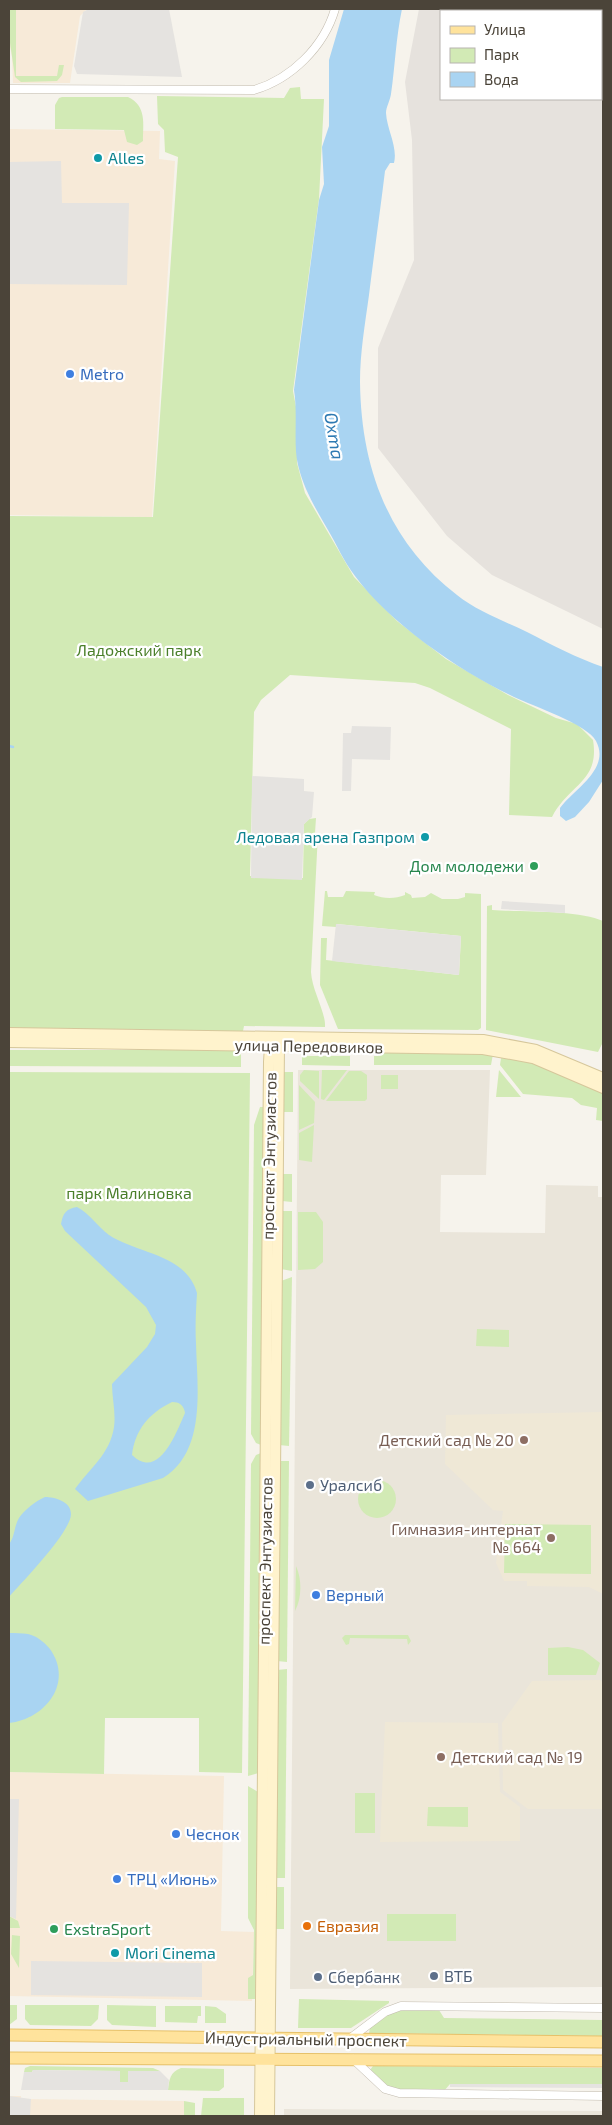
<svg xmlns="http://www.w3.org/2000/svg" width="612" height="2125" font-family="'Exo 2',sans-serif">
  <rect width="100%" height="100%" fill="#f6f3ec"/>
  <g fill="#eae5da">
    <polygon points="298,1070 490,1070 486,1175 441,1175 440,1232 545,1233 546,1185 598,1186 598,1197 603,1197 603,1987 290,1989"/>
    <polygon points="284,2109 603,2111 603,2116 284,2116"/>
  </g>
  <g fill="#f7ead8">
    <polygon points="9,9 87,9 80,16 70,83 13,83 12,57 9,41"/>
    <polygon points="9,129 160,131 159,159 175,161 152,517 9,515"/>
    <polygon points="9,1772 224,1776 221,1931 254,1932 252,2001 9,1996"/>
    <polygon points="9,2096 21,2096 21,2099 184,2101 184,2116 9,2116"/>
  </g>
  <polygon fill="#e6e2dd" points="419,9 574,9 579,11 441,11 441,99 601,99 601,23 603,24 603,629 492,575 447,536 378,448 378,348 414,260 412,140 405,82"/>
  <g fill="#efe8d6">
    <polygon points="603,1412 603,1594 589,1587 527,1586 527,1581 504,1581 496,1563 503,1511 493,1510 445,1464 446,1415"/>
    <polygon points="600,1680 603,1682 603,1809 528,1809 503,1790 502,1723 532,1681"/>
    <polygon points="385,1722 498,1723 500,1792 520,1807 520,1841 380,1842"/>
  </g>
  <g fill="#d2eab5">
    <polygon points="9,9 16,9 16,76 57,76 59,65 64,65 62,75 57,81 21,82 15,77 9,36"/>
    <path d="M300,87L301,99H324L319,199L293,391L297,412V463L305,493L354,577L397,621L446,659L508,695L556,718L577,724L593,740C600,782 569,784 552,817L509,815L511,729L430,688L415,683L290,675L261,700L254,712L250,876L303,878L304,824L309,819L316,818L315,833H318L311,972C312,991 326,1012 325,1027L244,1026L243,1031H9V516L153,517L178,157L165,152L164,130L158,124L157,96L284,98L290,88Z"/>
    <path d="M62,97H128C147,106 143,124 143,141L137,145L127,142L124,130L55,129V105L59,98Z"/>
    <path d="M325,891H327L328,897H343L346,891L375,892L374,895C384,899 395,899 405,895V892L411,895L412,898L425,897L431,893L442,899H458L465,897V893L481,894V1028L478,1030L338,1029L320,985L321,938H327L326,960L459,975L461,936L337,924L336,927L322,926Z"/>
    <path d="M492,905V910C521,912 580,910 603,921V1042L598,1052L486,1030L487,906Z"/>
    <polygon points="9,1050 241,1050 241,1067 9,1066"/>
    <polygon points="379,1051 493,1054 491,1065 374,1065 374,1056 378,1056"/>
    <polygon points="302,1056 350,1056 350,1066 302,1065"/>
    <polygon points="509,1057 533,1062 603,1092 603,1121 596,1120 597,1108 581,1105 572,1098 523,1094 500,1065 501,1058 508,1059"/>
    <polygon points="304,1070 319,1071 319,1099 300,1081 300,1075"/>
    <polygon points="322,1070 347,1070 324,1100 321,1099"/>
    <polygon points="499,1070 521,1097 496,1097"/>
    <polygon points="349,1071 361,1071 367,1075 367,1099 365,1101 326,1101"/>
    <polygon points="9,1072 250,1073 242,1773 199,1772 199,1718 105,1718 104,1774 9,1772"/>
    <polygon points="284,1072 293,1072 293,1112 283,1112"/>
    <rect x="381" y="1075" width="17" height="14"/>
    <polygon points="299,1085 315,1102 314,1123 299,1130"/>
    <polygon points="260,1107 265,1107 261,1445 256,1443 251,1434 254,1125"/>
    <polygon points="314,1125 312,1162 299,1160 299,1133"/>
    <polygon points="283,1174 292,1174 292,1202 282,1201"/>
    <polygon points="282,1211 292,1211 292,1271 281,1269"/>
    <polygon points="298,1212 316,1212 323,1222 323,1262 315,1269 298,1270"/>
    <polygon points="292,1277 289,1446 279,1445 281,1281"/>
    <polygon points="477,1329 509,1330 509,1347 476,1346"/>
    <polygon points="261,1453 259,1773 248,1776 251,1464 256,1455"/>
    <polygon points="281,1461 289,1461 287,1662 277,1661 279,1462"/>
    <circle cx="377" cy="1499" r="19"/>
    <polygon points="505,1524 591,1525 591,1574 504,1573"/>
    <path d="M296,1566C302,1579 302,1598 295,1611Z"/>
    <polygon points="345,1635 408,1635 411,1641 408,1645 407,1639 350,1638 349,1644 346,1645 342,1638"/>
    <polygon points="568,1647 583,1650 600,1663 596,1675 548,1675 548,1648"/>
    <polygon points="287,1669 285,1878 275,1878 277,1670"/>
    <polygon points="248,1786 258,1792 256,1999 248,1999 248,1978 253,1975 254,1930 248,1918"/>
    <rect x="355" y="1793" width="20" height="40"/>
    <polygon points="428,1807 468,1807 468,1827 427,1826"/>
    <rect x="275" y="1887" width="9" height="42"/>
    <rect x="387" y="1914" width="69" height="27"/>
    <polygon points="9,1916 18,1921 20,1928 9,1928"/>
    <polygon points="12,1935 20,1936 19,1968 11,1954"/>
    <polygon points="299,1999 389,2001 389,2003 351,2028 298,2028"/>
    <polygon points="9,2005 17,2005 17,2019 9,2025"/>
    <polygon points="25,2005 99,2005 98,2019 91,2026 30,2025 25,2019"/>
    <polygon points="107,2005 156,2006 156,2027 112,2025 107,2020"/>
    <polygon points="165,2006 201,2006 201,2016 198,2016 197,2023 165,2022"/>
    <polygon points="205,2006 216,2007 226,2014 226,2023 205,2023"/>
    <polygon points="404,2010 439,2010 444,2018 603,2020 603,2036 369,2033 370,2028 391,2013"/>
    <polygon points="30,2066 153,2068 160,2071 129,2071 128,2082 120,2082 120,2071 33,2070 32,2072 24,2072 25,2068"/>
    <polygon points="373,2066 603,2068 603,2084 450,2084 444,2091 399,2090 387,2087 370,2070"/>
    <path d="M181,2068L224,2069V2087L219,2091L168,2090C169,2080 170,2072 181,2068Z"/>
    <polygon points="203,2098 244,2098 244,2116 201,2116"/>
    <polygon points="184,2101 195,2103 195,2116 184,2116"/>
  </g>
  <g fill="#e5e3e0">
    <polygon points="89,9 169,9 182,77 77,74 74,66 83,12"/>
    <polygon points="61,161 62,203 129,203 127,285 9,284 9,162"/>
    <polygon points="352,726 391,727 390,760 352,759 351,791 342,791 343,733 351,733"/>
    <polygon points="252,776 304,779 304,791 314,792 312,817 304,824 302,880 251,878"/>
    <polygon points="502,901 565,905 565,913 501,909"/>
    <polygon points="336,924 461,936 459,975 332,961"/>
    <polygon points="9,1799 19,1799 16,1919 9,1916"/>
    <polygon points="31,1961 202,1963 202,1997 31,1995"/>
    <polygon points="33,2070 120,2071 120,2082 128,2082 128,2071 160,2071 169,2080 168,2090 21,2090 24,2072 32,2072"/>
    <polygon points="450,2084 603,2084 603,2088 450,2087"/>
    <polygon points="9,2096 31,2099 30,2116 9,2116"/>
  </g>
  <g fill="#a9d4f2" fill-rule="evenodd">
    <path d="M344,9H402C396,37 395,66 391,94C390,101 386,107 386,113C387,130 398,147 394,163H390L385,171C380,212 374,254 369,295C365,324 360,353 360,382C361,467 388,542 457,595C477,611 504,621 527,632C552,645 577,658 603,667V780L589,802L575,817L566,821L560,816V808C574,789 611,769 596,741C587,724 533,706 514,697C461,672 389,623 355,576C344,562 337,545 328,530C316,509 304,490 298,465C293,445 298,414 294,390L319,200L324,184L322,147L329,126V60Z"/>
    <path d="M77,1207C90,1214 97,1226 109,1235C138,1254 186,1254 197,1293C196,1310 195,1327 196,1343C197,1387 207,1451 163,1478L88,1501L75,1489C90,1468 110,1454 114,1427C116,1413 112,1398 112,1384L147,1347L155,1334L156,1325L146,1307L65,1231L61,1224C63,1213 66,1209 77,1207ZM172,1402C179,1402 184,1405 185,1413C176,1433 159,1481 132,1455C135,1430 149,1413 172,1402Z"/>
    <path d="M45,1497C54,1497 71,1501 71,1514C71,1532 22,1582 9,1597V1544C15,1537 14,1526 19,1518C24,1510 36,1501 45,1497Z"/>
    <path d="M9,1633C15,1633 22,1633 28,1634C37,1636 44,1642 50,1649C74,1683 45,1719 9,1723Z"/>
  </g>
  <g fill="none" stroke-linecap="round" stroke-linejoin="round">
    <polyline stroke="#a9d4f2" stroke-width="2.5" points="9,746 13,747"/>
    <defs>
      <g id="street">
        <path d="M9,89L254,90C291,79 324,47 335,9"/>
        <polyline points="348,2040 385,2012 401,2006 603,2008"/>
        <polyline points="353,2059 385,2089 399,2093 603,2096"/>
      </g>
      <g id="secondary">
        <polyline points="9,1033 483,1040 536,1050 603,1078"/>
        <polyline points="9,1042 483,1049 533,1058 603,1088"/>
        <polyline points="260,2116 269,1062 270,1046 274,1037"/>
        <polyline points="269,2116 279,1046 274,1037"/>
      </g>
      <g id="primary">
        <polyline points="9,2035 603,2042"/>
        <path d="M9,2058C207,2060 405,2059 603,2061"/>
      </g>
    </defs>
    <use href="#street" stroke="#c2bbae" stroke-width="9"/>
    <use href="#secondary" stroke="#d6c79b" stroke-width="12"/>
    <use href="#primary" stroke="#e6c16a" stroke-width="13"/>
    <use href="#street" stroke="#fff" stroke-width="8"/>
    <use href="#secondary" stroke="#fff3cd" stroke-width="10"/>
    <use href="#primary" stroke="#ffe39c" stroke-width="11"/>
    <defs>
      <polyline id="rail" points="591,9 597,11"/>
    </defs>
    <use href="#rail" stroke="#9a9a9a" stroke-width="4.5"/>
    <use href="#rail" stroke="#fff" stroke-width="2.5" stroke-dasharray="8" stroke-linecap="butt"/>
  </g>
  <g fill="#0f9aa8" stroke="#fff" stroke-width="2">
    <circle cx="98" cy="158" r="5"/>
    <circle cx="425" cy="837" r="5"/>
    <circle cx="115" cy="1953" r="5"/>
  </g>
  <g fill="#3f7fe0" stroke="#fff" stroke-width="2">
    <circle cx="70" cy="374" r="5"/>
    <circle cx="316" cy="1595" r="5"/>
    <circle cx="176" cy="1834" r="5"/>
    <circle cx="117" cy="1879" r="5"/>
  </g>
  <g fill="#2e9e5b" stroke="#fff" stroke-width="2">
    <circle cx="534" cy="866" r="5"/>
    <circle cx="54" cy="1929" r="5"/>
  </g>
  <g fill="#8d6e63" stroke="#fff" stroke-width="2">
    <circle cx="524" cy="1440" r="5"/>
    <circle cx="551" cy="1538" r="5"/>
    <circle cx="441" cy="1757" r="5"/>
  </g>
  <g fill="#5c6f8a" stroke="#fff" stroke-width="2">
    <circle cx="310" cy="1485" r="5"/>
    <circle cx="434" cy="1976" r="5"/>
    <circle cx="318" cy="1977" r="5"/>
  </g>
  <circle fill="#e8710a" stroke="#fff" stroke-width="2" cx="307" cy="1926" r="5"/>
  <g text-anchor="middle" stroke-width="4.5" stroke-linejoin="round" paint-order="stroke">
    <g font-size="16" fill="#0d838f" stroke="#fff" text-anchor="start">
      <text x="108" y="164">Alles</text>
      <text x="415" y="843" text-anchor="end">Ледовая арена Газпром</text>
      <text x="125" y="1959">Mori Cinema</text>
    </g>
    <g font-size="16" fill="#366cbe" stroke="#fff" text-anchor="start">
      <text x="80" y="380">Metro</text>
      <text x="326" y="1601">Верный</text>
      <text x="186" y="1840">Чеснок</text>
      <text x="127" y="1885">ТРЦ «Июнь»</text>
    </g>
    <g font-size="16" fill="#4a7f2a" stroke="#fff">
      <text x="139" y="656">Ладожский парк</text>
      <text x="129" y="1199">парк Малиновка</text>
    </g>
    <g font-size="16" fill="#27864d" stroke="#fff" text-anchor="end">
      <text x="524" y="872">Дом молодежи</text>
      <text x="64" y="1935" text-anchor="start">ExstraSport</text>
    </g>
    <g font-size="16" fill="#4b4439" stroke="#fff">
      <text transform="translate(309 1046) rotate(1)" y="6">улица Передовиков</text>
      <text transform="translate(269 1156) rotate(-89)" y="6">проспект Энтузиастов</text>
      <text transform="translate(265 1561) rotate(-89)" y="6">проспект Энтузиастов</text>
      <text transform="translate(306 2039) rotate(1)" y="6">Индустриальный проспект</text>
    </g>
    <g font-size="16" fill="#785e54" stroke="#fff" text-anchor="end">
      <text x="514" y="1446">Детский сад № 20</text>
      <text x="541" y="1535">Гимназия-интернат<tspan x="541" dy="18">№ 664</tspan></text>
      <text x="451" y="1763" text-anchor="start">Детский сад № 19</text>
    </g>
    <g font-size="16" fill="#4e5e75" stroke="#fff" text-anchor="start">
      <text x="320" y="1491">Уралсиб</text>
      <text x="444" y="1982">ВТБ</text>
      <text x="328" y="1983">Сбербанк</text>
    </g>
    <g font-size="16" fill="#c56008" stroke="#fff" text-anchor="start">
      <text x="317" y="1932">Евразия</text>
    </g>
    <g font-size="18" font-style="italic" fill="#2e7ab2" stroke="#fff">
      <text transform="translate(334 436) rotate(81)" y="6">Охта</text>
    </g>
  </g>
  <rect width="612" height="2125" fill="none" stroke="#4b4439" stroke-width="20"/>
  <rect x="440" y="10" width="162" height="90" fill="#ffffff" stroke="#b7b4b0"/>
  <rect x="450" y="26" width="25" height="8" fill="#ffe39c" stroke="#b7b4b0"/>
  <text x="484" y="35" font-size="15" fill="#4b4439">Улица</text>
  <rect x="450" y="48" width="25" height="15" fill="#d2eab5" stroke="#b7b4b0"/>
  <text x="484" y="60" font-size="15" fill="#4b4439">Парк</text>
  <rect x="450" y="72" width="25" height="15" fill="#a9d4f2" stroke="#b7b4b0"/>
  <text x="484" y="85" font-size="15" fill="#4b4439">Вода</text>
</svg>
